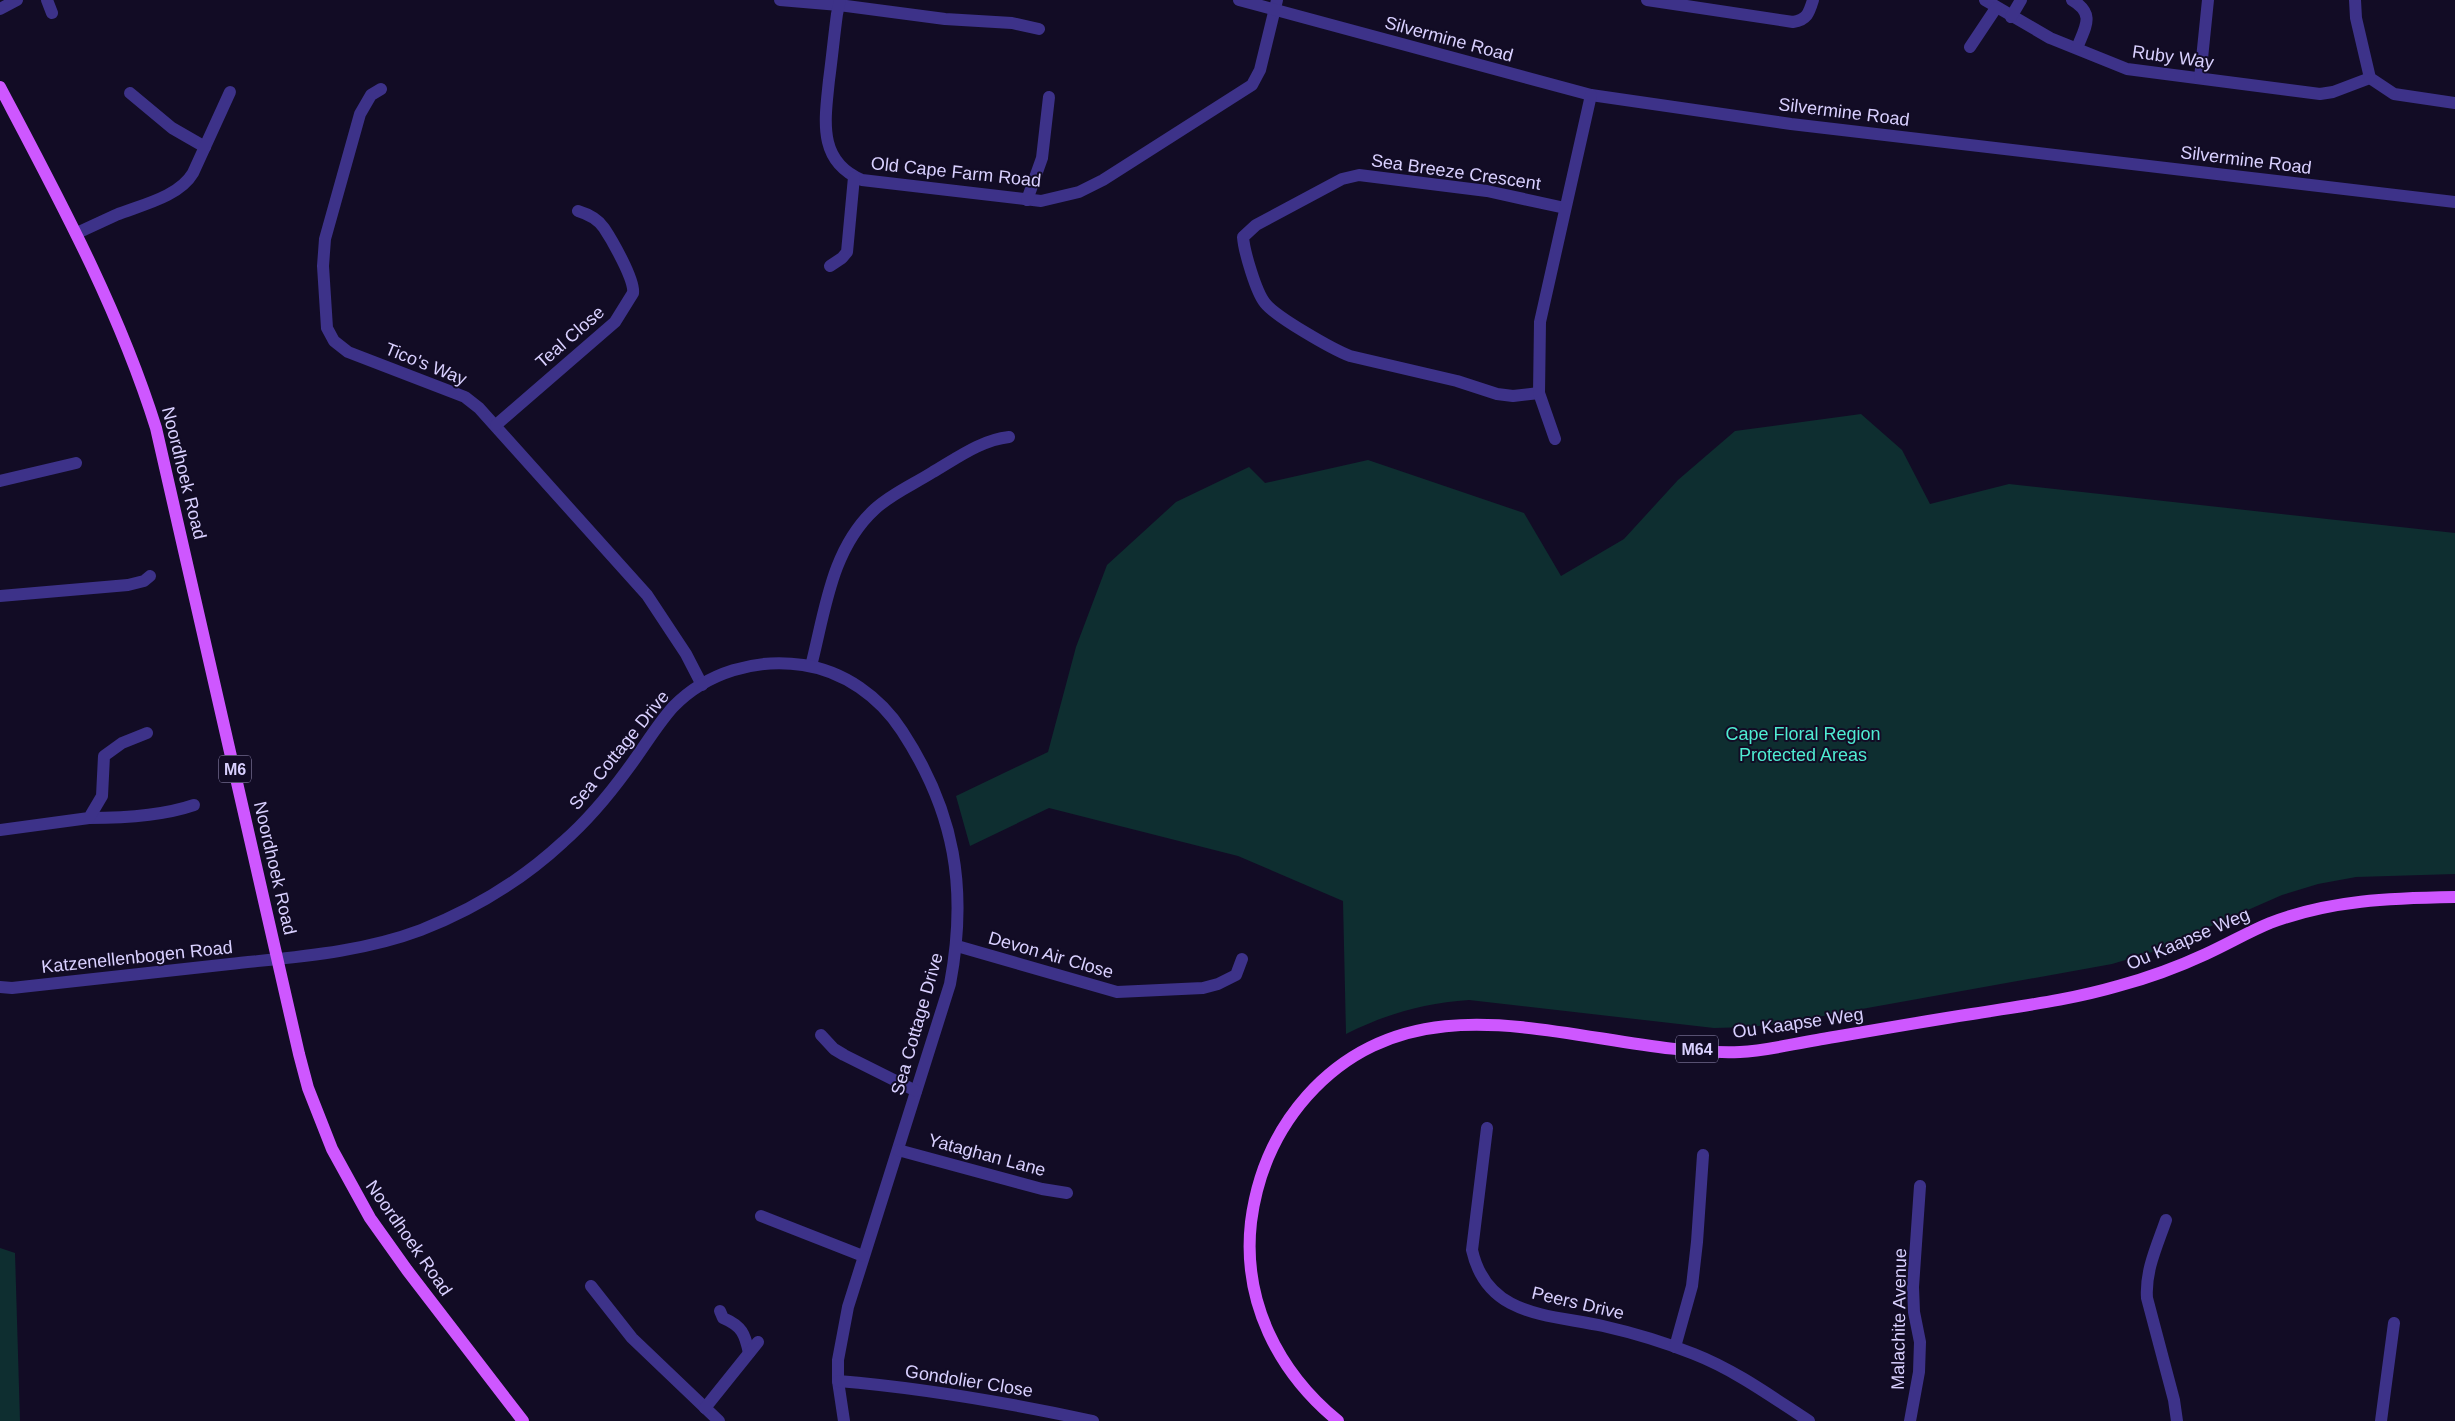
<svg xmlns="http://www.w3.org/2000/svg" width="2455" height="1421" font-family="Arial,sans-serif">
  <rect width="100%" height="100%" fill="#120c25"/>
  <g fill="#0e2e30">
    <path d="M1861,414L1902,450L1930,504L2009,484L2455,533V874L2356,877L2318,884L2282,895L2152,952L2112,964L1784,1023L1749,1027L1714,1028L1469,1000C1424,1003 1386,1014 1346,1034L1343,901L1238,856L1049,808L970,846L956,796L1048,752L1076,647L1107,565L1176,502L1249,467L1265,483L1368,460L1524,513L1561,576L1624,539L1678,480L1735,431Z"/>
    <polygon points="0,1248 15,1253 20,1421 0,1421"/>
  </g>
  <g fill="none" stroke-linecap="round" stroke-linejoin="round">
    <g stroke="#3d3289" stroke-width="12">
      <polyline points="47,0 52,13"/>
      <polyline points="780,0 839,5 945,19 1012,23 1039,29"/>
      <path d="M840,0L837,14C834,36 832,58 829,80C825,120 817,161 862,180L1041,201L1079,192L1103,180L1252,85L1260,70L1277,0"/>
      <polyline points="1239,0 1591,95 1791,124 2455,202"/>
      <path d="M1647,0L1793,22C1807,20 1809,13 1813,0"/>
      <polyline points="1985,0 2050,38 2127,69 2320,94 2333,92 2370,78"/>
      <path d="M2072,0C2096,14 2085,27 2077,48"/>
      <polyline points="2355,0 2356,18 2370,78 2394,94 2455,103"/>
      <polyline points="0,9 17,0"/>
      <polyline points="2011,17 2021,0"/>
      <polyline points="1970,47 1996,8"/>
      <polyline points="2200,78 2208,0"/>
      <polyline points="381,89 371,95 360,114 325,239 323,266 327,328 334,341 348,352 465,397 479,408 647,595 686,654 702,685"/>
      <polyline points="130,93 172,128 205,147"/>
      <polyline points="1027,200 1042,158 1049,97"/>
      <path d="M77,233C90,227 103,221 116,215C141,205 179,197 193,173L230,92"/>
      <polyline points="830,266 842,258 847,252 854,177"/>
      <path d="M1539,393L1513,396L1497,394L1457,381L1350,356C1332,349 1276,317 1265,303C1256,292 1244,251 1243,237L1256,225L1342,179L1359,175L1487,191L1565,208"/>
      <path d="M496,425L615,322L633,293C635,280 612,240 604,228C598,219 588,214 578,211"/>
      <polyline points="1555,439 1539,393 1540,322 1591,95"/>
      <polyline points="0,481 76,463"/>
      <polyline points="0,596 128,585 144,581 150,576"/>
      <path d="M811,666C825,612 831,549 875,509C891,494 914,484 933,472C957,458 981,440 1009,437"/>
      <path d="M89,818C123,818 162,816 194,805"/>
      <polyline points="0,830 89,818 102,796 104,756 122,743 147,733"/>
      <polyline points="957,946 1117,992 1203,988 1218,984 1236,975 1242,959"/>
      <path d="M0,987L12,988C85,980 158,972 230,964C294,957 360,953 421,930C472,910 522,880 563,842C587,821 608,796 627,770C643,749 656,726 673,707C707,672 756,658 803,665C844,671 880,697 902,731C955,812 968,889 950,984L848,1307L838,1360V1381L844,1421"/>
      <polyline points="821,1035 834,1049 844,1055 916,1091"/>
      <path d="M1487,1128L1472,1250C1487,1317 1548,1314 1603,1326C1634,1333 1664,1342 1694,1354C1735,1370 1772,1397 1809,1421"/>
      <polyline points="898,1150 1042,1189 1067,1193"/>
      <polyline points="761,1216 863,1256"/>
      <path d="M2166,1220C2157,1246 2145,1271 2147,1298L2174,1400L2177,1421"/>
      <polyline points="591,1286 632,1338 719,1421"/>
      <path d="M720,1311L723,1318C742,1326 745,1334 749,1353"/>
      <polyline points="1675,1347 1692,1286 1697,1242 1703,1155"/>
      <path d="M838,1381C924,1388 1009,1403 1093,1421"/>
      <polyline points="705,1408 758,1342"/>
      <polyline points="1910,1421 1919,1372 1920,1342 1914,1312 1913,1287 1920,1186"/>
      <polyline points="2381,1421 2394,1323"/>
    </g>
    <g stroke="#ce57ff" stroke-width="12">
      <path d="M0,87C59,199 118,307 156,428L299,1054L308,1088L332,1149L370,1218L407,1270L523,1421"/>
      <path d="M1338,1421C1278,1372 1242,1301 1251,1222C1257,1175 1276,1131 1307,1096C1425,964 1593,1057 1740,1052C1765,1051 1792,1044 1817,1040C1869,1031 1920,1022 1972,1014C2021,1006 2070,1000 2118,986C2148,978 2178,967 2206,954C2228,944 2248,932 2270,923C2330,900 2391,898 2455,897"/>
    </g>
  </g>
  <g text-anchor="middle" stroke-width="4" stroke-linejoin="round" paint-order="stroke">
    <g fill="#120c25" stroke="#9d95be" stroke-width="1">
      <rect x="219" y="755.5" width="32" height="27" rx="4"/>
      <rect x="1676" y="1035.5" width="42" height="27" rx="4"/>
    </g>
    <g font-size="16" font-weight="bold" fill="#d9d0ff">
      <text x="235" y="775">M6</text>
      <text x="1697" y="1055">M64</text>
    </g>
    <g font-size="18" fill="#d9d0ff" stroke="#120c25">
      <text transform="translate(1449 39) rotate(15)" y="6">Silvermine Road</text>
      <text transform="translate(2173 57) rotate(8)" y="6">Ruby Way</text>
      <text transform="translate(1844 112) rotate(7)" y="6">Silvermine Road</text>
      <text transform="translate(2246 160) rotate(7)" y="6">Silvermine Road</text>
      <text transform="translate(956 172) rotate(6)" y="6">Old Cape Farm Road</text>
      <text transform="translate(1456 172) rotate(8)" y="6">Sea Breeze Crescent</text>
      <text transform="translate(570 337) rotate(-41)" y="6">Teal Close</text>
      <text transform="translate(426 364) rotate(22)" y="6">Tico's Way</text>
      <text transform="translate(184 473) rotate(76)" y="6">Noordhoek Road</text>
      <text transform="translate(619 750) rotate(-51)" y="6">Sea Cottage Drive</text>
      <text transform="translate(275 868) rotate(77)" y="6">Noordhoek Road</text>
      <text transform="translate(2188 939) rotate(-23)" y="6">Ou Kaapse Weg</text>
      <text transform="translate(1051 955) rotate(16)" y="6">Devon Air Close</text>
      <text transform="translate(137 957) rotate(-6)" y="6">Katzenellenbogen Road</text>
      <text transform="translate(1798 1023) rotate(-8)" y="6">Ou Kaapse Weg</text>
      <text transform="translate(917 1024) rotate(-74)" y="6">Sea Cottage Drive</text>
      <text transform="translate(987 1155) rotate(15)" y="6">Yataghan Lane</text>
      <text transform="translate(409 1238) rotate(55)" y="6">Noordhoek Road</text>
      <text transform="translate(1578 1303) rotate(13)" y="6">Peers Drive</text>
      <text transform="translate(1899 1319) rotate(-89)" y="6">Malachite Avenue</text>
      <text transform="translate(969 1381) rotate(9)" y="6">Gondolier Close</text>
    </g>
    <g font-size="18" fill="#4fecd2" stroke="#120c25">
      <text x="1803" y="740">Cape Floral Region<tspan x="1803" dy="21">Protected Areas</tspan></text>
    </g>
  </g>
</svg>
